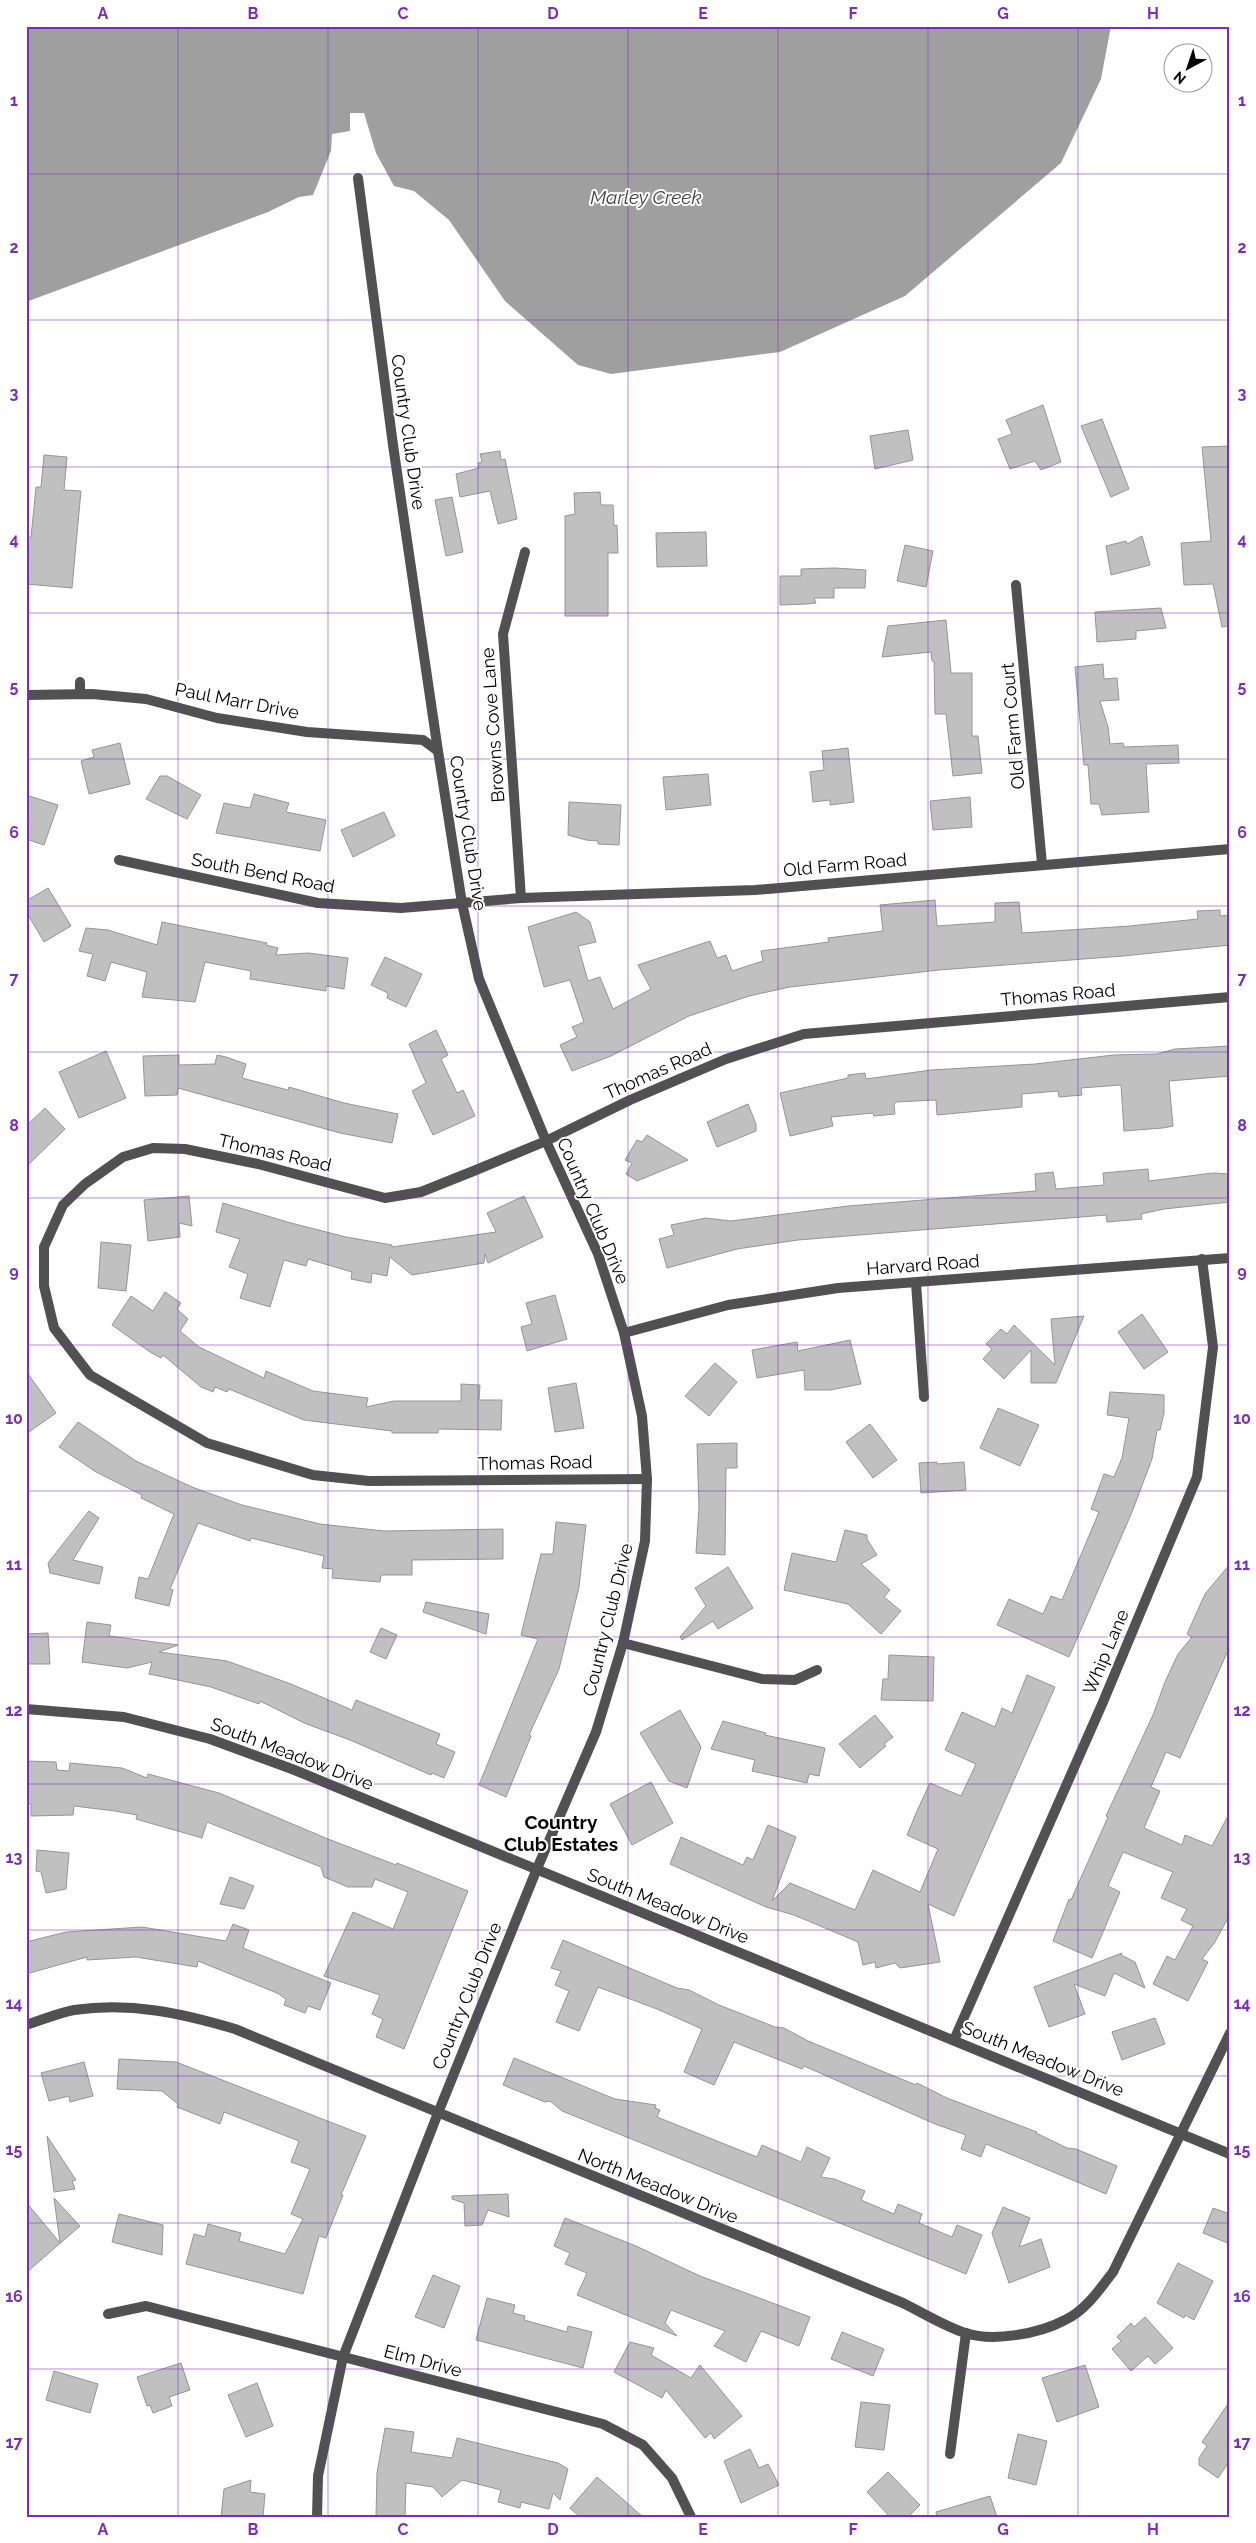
<svg xmlns="http://www.w3.org/2000/svg" width="1256" height="2543" font-family="Raleway,sans-serif">
  <rect width="100%" height="100%" fill="#fff"/>
  <polygon fill="#9f9f9f" points="26,26 1111,26 1101,79 1061,163 905,296 780,352 611,374 578,365 505,301 449,220 414,191 394,186 376,153 364,113 350,113 350,131 332,134 331,151 313,195 299,197 268,212 26,302"/>
  <g fill="#c0c0c0" stroke="#959595">
    <polygon points="1043,405 1061,462 1041,470 1035,461 1010,469 998,439 1012,434 1006,420"/>
    <polygon points="1102,419 1129,489 1111,497 1081,426"/>
    <polygon points="908,430 913,460 875,469 870,436"/>
    <polygon points="1230,446 1230,626 1222,627 1213,584 1184,585 1181,543 1211,541 1202,447"/>
    <polygon points="500,451 501,460 505,459 517,519 498,524 490,491 460,497 456,474 479,468 478,463 482,462 480,454"/>
    <polygon points="44,455 67,457 64,490 81,491 72,588 26,584 26,537 31,537 36,487 41,487"/>
    <polygon points="600,492 601,505 613,505 614,526 617,525 618,553 608,553 608,616 565,616 565,516 575,514 574,493"/>
    <polygon points="452,497 463,552 446,556 435,500"/>
    <polygon points="706,532 707,566 657,567 656,533"/>
    <polygon points="1142,536 1150,565 1111,575 1106,546 1126,541 1127,544"/>
    <polygon points="905,545 933,551 926,587 897,581"/>
    <polygon points="835,568 866,570 865,588 834,588 834,598 814,598 816,603 807,604 780,605 780,576 801,576 801,569"/>
    <polygon points="1161,608 1166,628 1136,631 1136,639 1097,642 1095,612"/>
    <polygon points="946,620 951,673 972,673 972,736 978,736 982,773 953,776 946,714 935,714 934,661 932,661 931,652 882,657 888,626"/>
    <polygon points="1103,664 1104,679 1117,678 1119,700 1100,701 1108,727 1110,744 1123,743 1124,747 1178,745 1179,763 1146,764 1149,812 1102,815 1099,804 1091,804 1088,765 1084,765 1075,667"/>
    <polygon points="120,743 130,784 89,794 81,761 94,757 92,750"/>
    <polygon points="848,748 854,802 830,805 830,800 813,802 810,772 824,770 822,751"/>
    <polygon points="708,774 711,805 666,810 663,777"/>
    <polygon points="160,776 167,776 201,795 187,819 146,799"/>
    <polygon points="254,794 289,803 286,812 326,820 320,851 216,833 224,803 250,808"/>
    <polygon points="26,795 58,805 44,845 26,839"/>
    <polygon points="970,797 972,827 933,830 930,801"/>
    <polygon points="569,802 621,805 619,845 598,844 598,841 586,840 568,835"/>
    <polygon points="384,812 395,836 353,857 341,830"/>
    <polygon points="48,888 71,926 44,942 26,911 26,901"/>
    <polygon points="935,900 937,926 995,922 995,903 1019,902 1022,933 1130,926 1198,919 1197,911 1220,910 1220,916 1230,915 1230,945 1123,956 939,970 790,987 749,996 689,1016 611,1056 572,1071 560,1045 577,1037 572,1027 584,1022 570,980 544,987 528,927 576,912 590,922 596,942 578,946 588,981 600,977 613,1009 651,989 638,965 710,941 717,958 726,955 732,971 763,961 761,951 829,942 828,938 883,931 880,905"/>
    <polygon points="162,922 267,943 266,945 278,948 276,955 308,953 348,958 344,989 326,986 326,991 250,979 251,971 205,962 195,1002 142,997 147,972 111,962 105,981 87,976 93,954 79,951 86,928 108,930 157,945"/>
    <polygon points="385,957 422,974 406,1007 387,998 388,993 371,985"/>
    <polygon points="436,1030 448,1055 441,1059 457,1093 463,1090 475,1116 433,1135 412,1091 426,1083 409,1044"/>
    <polygon points="1230,1046 1230,1076 1169,1081 1173,1126 1163,1128 1124,1131 1121,1085 1081,1088 1082,1095 1059,1097 1058,1091 1022,1094 1022,1107 937,1115 936,1100 896,1102 894,1105 895,1114 874,1116 873,1113 831,1117 833,1126 790,1136 780,1093 848,1078 848,1075 865,1073 866,1079 931,1070 1035,1064 1114,1055 1157,1054 1175,1049"/>
    <polygon points="106,1051 126,1098 79,1118 59,1072"/>
    <polygon points="179,1055 179,1065 215,1064 217,1055 226,1057 246,1064 242,1078 288,1090 289,1087 344,1103 398,1114 392,1143 340,1133 178,1088 177,1095 145,1096 143,1056"/>
    <polygon points="748,1104 756,1124 756,1131 717,1147 707,1122"/>
    <polygon points="45,1108 65,1129 26,1167 26,1126"/>
    <polygon points="647,1135 688,1160 637,1181 626,1174 632,1163 625,1160 637,1140 642,1142"/>
    <polygon points="1148,1169 1149,1181 1213,1173 1230,1174 1230,1202 1164,1209 1141,1214 1142,1219 1107,1222 1106,1215 798,1240 737,1249 667,1268 659,1239 674,1235 671,1225 706,1218 731,1221 848,1206 1036,1191 1035,1174 1053,1172 1056,1189 1104,1185 1103,1173"/>
    <polygon points="189,1196 192,1226 179,1223 180,1237 148,1241 144,1200"/>
    <polygon points="524,1196 543,1237 488,1263 485,1254 484,1263 412,1275 390,1257 387,1276 372,1273 371,1283 351,1279 352,1272 308,1259 306,1266 284,1260 270,1307 240,1298 248,1274 229,1267 240,1239 216,1232 223,1203 291,1223 346,1237 392,1245 392,1247 496,1232 487,1213"/>
    <polygon points="101,1242 131,1245 126,1291 98,1288"/>
    <polygon points="165,1292 181,1303 177,1309 188,1319 180,1331 199,1347 264,1378 266,1371 313,1391 368,1398 366,1407 394,1401 461,1401 461,1384 480,1385 479,1400 502,1400 501,1430 438,1429 438,1433 392,1433 392,1431 304,1420 229,1389 227,1392 215,1387 213,1392 201,1387 163,1355 161,1358 150,1352 112,1325 131,1296 153,1311"/>
    <polygon points="555,1295 567,1339 527,1351 521,1327 532,1324 526,1303"/>
    <polygon points="1142,1314 1168,1352 1144,1369 1118,1332"/>
    <polygon points="1084,1316 1056,1383 1031,1383 1031,1350 1004,1379 983,1359 992,1349 986,1344 1001,1329 1007,1334 1014,1325 1055,1365 1051,1319"/>
    <polygon points="850,1340 861,1384 830,1390 805,1390 804,1370 757,1378 752,1350 797,1342 798,1351"/>
    <polygon points="715,1363 737,1382 709,1416 685,1396"/>
    <polygon points="26,1371 56,1413 26,1434"/>
    <polygon points="576,1383 584,1428 555,1432 548,1388"/>
    <polygon points="1110,1392 1164,1395 1164,1413 1160,1430 1157,1430 1152,1459 1132,1512 1069,1657 997,1625 1009,1599 1043,1614 1051,1596 1062,1600 1099,1512 1091,1509 1104,1474 1114,1477 1122,1458 1129,1418 1107,1415"/>
    <polygon points="998,1408 1039,1425 1020,1466 980,1448"/>
    <polygon points="78,1422 136,1461 192,1487 242,1505 320,1524 384,1531 503,1529 503,1559 412,1560 412,1575 381,1575 380,1582 332,1578 333,1569 322,1568 324,1556 251,1538 250,1541 198,1523 170,1589 173,1590 169,1606 135,1598 139,1577 148,1579 174,1514 141,1498 142,1495 96,1472 59,1447"/>
    <polygon points="870,1424 897,1460 873,1478 846,1442"/>
    <polygon points="737,1443 737,1468 726,1468 725,1555 696,1553 699,1507 697,1444"/>
    <polygon points="937,1462 937,1464 964,1462 966,1490 921,1493 919,1463"/>
    <polygon points="89,1511 99,1518 73,1560 103,1567 99,1584 50,1573 48,1563"/>
    <polygon points="556,1522 586,1525 579,1587 559,1669 529,1735 531,1736 506,1797 479,1785 538,1639 521,1635 541,1554 553,1554"/>
    <polygon points="845,1530 867,1535 867,1539 877,1555 861,1564 890,1590 884,1597 901,1611 881,1634 848,1604 784,1590 792,1553 836,1562"/>
    <polygon points="1230,1564 1230,1646 1180,1758 1166,1752 1151,1787 1160,1791 1144,1828 1182,1845 1185,1835 1212,1846 1230,1812 1230,1914 1215,1942 1202,1959 1208,1962 1188,2001 1153,1984 1167,1956 1175,1960 1193,1926 1181,1920 1187,1909 1161,1898 1173,1872 1123,1852 1108,1886 1120,1892 1092,1958 1053,1941 1069,1899 1071,1900 1108,1817 1106,1816 1153,1715 1165,1682 1178,1654 1192,1637 1187,1634 1205,1594"/>
    <polygon points="728,1567 753,1608 718,1629 713,1621 682,1640 680,1637 706,1606 695,1588"/>
    <polygon points="426,1602 489,1614 486,1634 423,1612"/>
    <polygon points="87,1622 111,1625 109,1636 178,1645 159,1652 227,1661 291,1684 352,1710 356,1700 440,1734 436,1744 455,1752 444,1778 432,1773 431,1775 350,1740 304,1723 260,1701 259,1704 211,1687 149,1674 152,1662 127,1668 82,1662"/>
    <polygon points="381,1628 397,1635 386,1659 370,1652"/>
    <polygon points="48,1633 50,1664 26,1664 26,1634"/>
    <polygon points="889,1655 934,1657 933,1701 881,1700 883,1679 888,1679"/>
    <polygon points="1027,1675 1055,1687 954,1916 928,1904 940,1962 900,1968 895,1963 876,1968 875,1962 863,1965 858,1942 794,1915 766,1907 670,1864 681,1837 743,1865 747,1857 753,1860 768,1825 796,1837 772,1901 790,1883 855,1910 873,1870 920,1892 938,1849 907,1835 917,1811 930,1783 961,1796 976,1764 945,1750 962,1712 995,1727 1002,1708 1012,1713"/>
    <polygon points="680,1710 701,1747 687,1788 669,1781 640,1733"/>
    <polygon points="875,1715 893,1737 884,1744 886,1746 860,1768 839,1744"/>
    <polygon points="723,1721 766,1733 765,1735 825,1748 819,1776 809,1774 807,1783 752,1771 755,1760 711,1749"/>
    <polygon points="26,1761 56,1762 57,1770 69,1771 70,1763 122,1768 147,1778 148,1774 219,1793 328,1839 396,1865 397,1863 468,1891 404,2049 376,2037 383,2019 372,2014 380,1995 324,1976 353,1912 393,1929 408,1892 375,1879 372,1887 348,1887 324,1877 321,1867 207,1822 202,1838 136,1819 137,1815 115,1811 74,1806 73,1815 31,1816 31,1804 26,1803"/>
    <polygon points="651,1782 673,1823 632,1845 610,1804"/>
    <polygon points="37,1850 69,1853 66,1889 46,1893 41,1872 36,1871"/>
    <polygon points="230,1877 254,1886 244,1909 220,1904"/>
    <polygon points="233,1924 249,1930 243,1948 331,1983 320,2010 308,2006 305,2013 284,2005 286,1999 277,1993 198,1961 197,1967 136,1957 87,1960 87,1957 26,1974 26,1942 66,1932 142,1927 226,1941"/>
    <polygon points="563,1940 677,1988 689,1990 719,2005 775,2027 784,2028 808,2041 916,2085 917,2083 947,2098 1037,2132 1036,2133 1067,2148 1076,2149 1117,2166 1106,2194 986,2144 981,2157 961,2149 966,2135 935,2124 804,2066 802,2069 734,2042 714,2085 684,2072 702,2029 657,2009 598,1987 579,2031 556,2022 569,1991 555,1985 561,1971 551,1968"/>
    <polygon points="1122,1953 1121,1955 1135,1962 1145,1988 1114,1973 1105,1996 1074,1984 1085,2014 1049,2027 1034,1987"/>
    <polygon points="1155,2018 1165,2044 1122,2060 1112,2032"/>
    <polygon points="514,2058 615,2099 656,2105 655,2108 660,2110 657,2117 757,2157 762,2145 801,2162 807,2147 830,2158 821,2177 834,2179 865,2191 861,2200 894,2214 898,2204 922,2214 919,2223 952,2237 957,2225 982,2235 966,2274 562,2111 550,2101 545,2102 503,2085"/>
    <polygon points="119,2059 176,2062 366,2136 341,2195 343,2195 326,2238 319,2236 303,2294 186,2264 194,2234 205,2237 208,2224 241,2233 239,2241 285,2254 303,2219 291,2214 310,2169 291,2162 299,2141 224,2112 220,2124 177,2107 178,2104 162,2091 117,2089"/>
    <polygon points="84,2062 93,2096 70,2102 69,2096 49,2101 41,2073"/>
    <polygon points="47,2136 76,2180 72,2181 75,2189 54,2192"/>
    <polygon points="508,2194 509,2217 488,2210 482,2225 465,2226 464,2203 452,2199 452,2196"/>
    <polygon points="54,2198 80,2226 26,2273 26,2202 60,2243"/>
    <polygon points="1003,2207 1030,2218 1019,2247 1041,2239 1050,2267 1009,2283 992,2233"/>
    <polygon points="1213,2208 1230,2214 1230,2244 1203,2233"/>
    <polygon points="119,2214 163,2225 162,2255 112,2242"/>
    <polygon points="565,2218 636,2246 700,2276 810,2317 799,2346 761,2331 746,2362 714,2346 725,2331 671,2310 665,2323 677,2336 577,2295 587,2273 565,2264 570,2253 554,2246"/>
    <polygon points="1178,2263 1213,2281 1194,2320 1185,2315 1184,2318 1157,2303"/>
    <polygon points="433,2275 460,2286 444,2328 415,2317"/>
    <polygon points="487,2298 515,2305 513,2313 525,2316 524,2320 567,2332 568,2326 592,2332 583,2368 476,2340"/>
    <polygon points="1145,2317 1173,2348 1155,2364 1148,2356 1131,2371 1112,2349 1121,2341 1117,2337 1131,2323 1134,2327"/>
    <polygon points="842,2332 884,2349 873,2376 831,2359"/>
    <polygon points="630,2342 654,2348 651,2355 691,2378 700,2365 742,2416 714,2439 711,2433 705,2438 666,2390 662,2398 614,2372"/>
    <polygon points="181,2363 190,2390 169,2397 172,2406 153,2413 150,2405 147,2406 137,2377"/>
    <polygon points="1085,2365 1099,2407 1057,2422 1042,2378"/>
    <polygon points="54,2371 98,2384 90,2413 46,2400"/>
    <polygon points="257,2383 273,2426 246,2437 228,2395"/>
    <polygon points="1230,2401 1230,2460 1218,2478 1199,2465 1199,2458 1207,2446 1202,2442"/>
    <polygon points="861,2402 890,2405 884,2450 855,2447"/>
    <polygon points="385,2428 414,2432 411,2452 452,2458 457,2438 558,2463 568,2469 560,2500 553,2493 549,2509 521,2502 520,2508 498,2502 501,2490 462,2480 442,2497 433,2487 406,2483 405,2517 376,2517 377,2473"/>
    <polygon points="1018,2434 1047,2441 1036,2485 1008,2478"/>
    <polygon points="750,2449 759,2468 768,2464 779,2485 741,2503 724,2461"/>
    <polygon points="888,2472 920,2505 908,2517 890,2517 867,2492"/>
    <polygon points="597,2477 618,2495 643,2517 580,2517 570,2508"/>
    <polygon points="251,2480 250,2492 265,2494 263,2517 221,2517 224,2489"/>
    <polygon points="990,2496 997,2517 937,2517 936,2512"/>
  </g>
  <g fill="none" stroke-linecap="round" stroke-linejoin="round">
    <g stroke="#515151" stroke-width="10">
      <polyline points="80,682 80,694"/>
      <polyline points="916,1283 924,1397"/>
      <polyline points="623,1643 762,1679 795,1680 817,1670"/>
      <polyline points="950,2454 966,2333"/>
    </g>
    <g stroke="#515151" stroke-width="10">
      <polyline points="1016,585 1042,864"/>
      <polyline points="26,695 92,694 146,699 217,718 307,732 423,740 438,751"/>
      <polyline points="119,860 318,903 401,908 521,898 755,890 1230,849"/>
      <polyline points="521,898 503,634 525,552"/>
      <polyline points="624,1333 728,1305 838,1288 1230,1258"/>
      <polyline points="647,1479 369,1481 313,1475 207,1443 90,1375 54,1328 44,1286 44,1247 63,1205 85,1184 123,1157 153,1148 185,1149 258,1164 385,1198 421,1192 476,1170 546,1141 630,1100 726,1059 804,1034 1230,997"/>
      <polyline points="26,1709 124,1717 210,1739 292,1769 1230,2154"/>
      <path d="M26,2025C42,2020 58,2013 74,2010C131,2002 181,2013 235,2029L903,2303C923,2313 944,2326 965,2333C993,2342 1039,2334 1065,2320C1085,2311 1100,2289 1113,2272L1230,2033"/>
      <polyline points="954,2040 1103,1702 1197,1477 1213,1347 1202,1259"/>
      <polyline points="108,2314 146,2306 603,2424 643,2445 672,2478 691,2517"/>
      <polyline points="317,2517 318,2476 343,2357 438,2113 536,1871 596,1732 623,1643 645,1541 647,1479 642,1416 624,1333 598,1254 546,1141 479,979 462,903 438,751 393,445 358,178"/>
    </g>
  </g>
  <path fill="none" stroke="#7b2cbf" stroke-width="1" stroke-opacity="0.55" d="M178,26V2517M328,26V2517M478,26V2517M628,26V2517M778,26V2517M928,26V2517M1078,26V2517M26,174H1230M26,320H1230M26,467H1230M26,613H1230M26,759H1230M26,906H1230M26,1052H1230M26,1198H1230M26,1345H1230M26,1491H1230M26,1637H1230M26,1784H1230M26,1930H1230M26,2076H1230M26,2223H1230M26,2369H1230"/>
  <g text-anchor="middle" stroke-width="4" stroke-linejoin="round" paint-order="stroke">
    <g font-size="18" fill="#000" stroke="#fff">
      <text transform="translate(408 432) rotate(82)" y="6">Country Club Drive</text>
      <text transform="translate(237 701) rotate(11)" y="6">Paul Marr Drive</text>
      <text transform="translate(493 725) rotate(-94)" y="6">Browns Cove Lane</text>
      <text transform="translate(1013 726) rotate(-95)" y="6">Old Farm Court</text>
      <text transform="translate(468 833) rotate(81)" y="6">Country Club Drive</text>
      <text transform="translate(845 865) rotate(-5)" y="6">Old Farm Road</text>
      <text transform="translate(263 873) rotate(11)" y="6">South Bend Road</text>
      <text transform="translate(1058 995) rotate(-5)" y="6">Thomas Road</text>
      <text transform="translate(658 1071) rotate(-24)" y="6">Thomas Road</text>
      <text transform="translate(275 1153) rotate(13)" y="6">Thomas Road</text>
      <text transform="translate(593 1211) rotate(67)" y="6">Country Club Drive</text>
      <text transform="translate(923 1265) rotate(-4)" y="6">Harvard Road</text>
      <text transform="translate(535 1463) rotate(-1)" y="6">Thomas Road</text>
      <text transform="translate(608 1620) rotate(-76)" y="6">Country Club Drive</text>
      <text transform="translate(1106 1652) rotate(-67)" y="6">Whip Lane</text>
      <text transform="translate(292 1754) rotate(21)" y="6">South Meadow Drive</text>
      <text transform="translate(668 1906) rotate(22)" y="6">South Meadow Drive</text>
      <text transform="translate(467 1996) rotate(-68)" y="6">Country Club Drive</text>
      <text transform="translate(1043 2059) rotate(22)" y="6">South Meadow Drive</text>
      <text transform="translate(658 2186) rotate(22)" y="6">North Meadow Drive</text>
      <text transform="translate(423 2361) rotate(15)" y="6">Elm Drive</text>
    </g>
    <g font-size="19" font-style="italic" fill="#404040" stroke="#fff">
      <text x="646" y="204">Marley Creek</text>
    </g>
    <g font-size="19" font-weight="bold" fill="#000" stroke="#fff">
      <text x="561" y="1829">Country<tspan x="561" dy="22">Club Estates</tspan></text>
    </g>
  </g>
  <rect width="1256" height="2543" fill="none" stroke="#ffffff" stroke-width="55"/>
  <g transform="translate(1188 68) rotate(220)"><circle r="24" fill="#ffffff" stroke="#999999"/>
  <path d="M0-4L9 19L0 12L-9 19Z" fill="#000000"/>
  <text y="-8" font-size="14" font-weight="bold" text-anchor="middle" fill="#000000">N</text>
  </g>
  <rect x="28" y="28" width="1200" height="2488" fill="none" stroke="#7b2cbf" stroke-width="2"/>
  <g font-size="16" text-anchor="middle" font-weight="bold" fill="#7b2cbf">
    <text x="103" y="19">A</text>
    <text x="253" y="19">B</text>
    <text x="403" y="19">C</text>
    <text x="553" y="19">D</text>
    <text x="703" y="19">E</text>
    <text x="853" y="19">F</text>
    <text x="1003" y="19">G</text>
    <text x="1153" y="19">H</text>
    <text x="14" y="106">1</text>
    <text x="1242" y="106">1</text>
    <text x="14" y="253">2</text>
    <text x="1242" y="253">2</text>
    <text x="14" y="399">3</text>
    <text x="1242" y="399">3</text>
    <text x="14" y="545">4</text>
    <text x="1242" y="545">4</text>
    <text x="14" y="692">5</text>
    <text x="1242" y="692">5</text>
    <text x="14" y="838">6</text>
    <text x="1242" y="838">6</text>
    <text x="14" y="984">7</text>
    <text x="1242" y="984">7</text>
    <text x="14" y="1131">8</text>
    <text x="1242" y="1131">8</text>
    <text x="14" y="1277">9</text>
    <text x="1242" y="1277">9</text>
    <text x="14" y="1424">10</text>
    <text x="1242" y="1424">10</text>
    <text x="14" y="1570">11</text>
    <text x="1242" y="1570">11</text>
    <text x="14" y="1716">12</text>
    <text x="1242" y="1716">12</text>
    <text x="14" y="1863">13</text>
    <text x="1242" y="1863">13</text>
    <text x="14" y="2009">14</text>
    <text x="1242" y="2009">14</text>
    <text x="14" y="2155">15</text>
    <text x="1242" y="2155">15</text>
    <text x="14" y="2302">16</text>
    <text x="1242" y="2302">16</text>
    <text x="14" y="2448">17</text>
    <text x="1242" y="2448">17</text>
    <text x="103" y="2535">A</text>
    <text x="253" y="2535">B</text>
    <text x="403" y="2535">C</text>
    <text x="553" y="2535">D</text>
    <text x="703" y="2535">E</text>
    <text x="853" y="2535">F</text>
    <text x="1003" y="2535">G</text>
    <text x="1153" y="2535">H</text>
  </g>
</svg>
